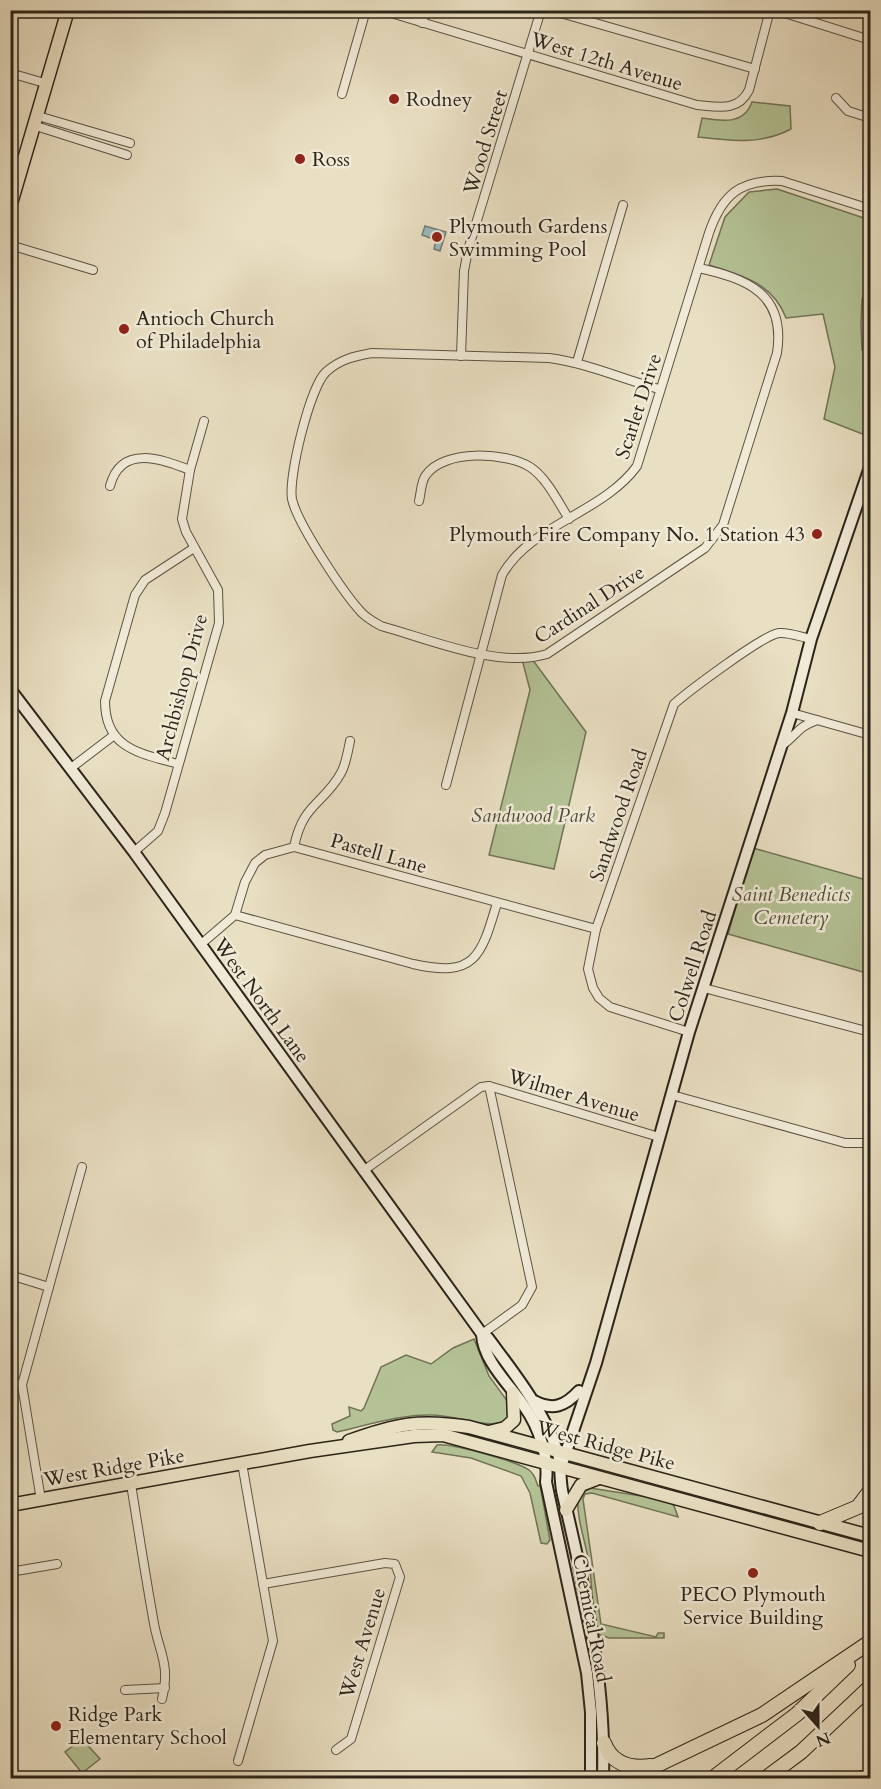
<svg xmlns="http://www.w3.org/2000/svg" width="881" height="1789" font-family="Cardo,serif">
  <rect width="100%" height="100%" fill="#e9dfc2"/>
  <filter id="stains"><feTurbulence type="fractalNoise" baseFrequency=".00333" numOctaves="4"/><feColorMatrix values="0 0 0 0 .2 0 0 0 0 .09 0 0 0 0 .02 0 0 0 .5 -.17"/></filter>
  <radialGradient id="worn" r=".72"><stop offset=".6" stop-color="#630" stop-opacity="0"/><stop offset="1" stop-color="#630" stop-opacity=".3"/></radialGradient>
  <g fill="#b4c295" stroke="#707357" stroke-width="1.5">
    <path d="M752,102L790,106L791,129C761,145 730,141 698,137L702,118C722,121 744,125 752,102Z"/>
    <path d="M777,189L870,220V275L862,300L861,324L862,350L870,352V437L824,419L835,367L823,314L786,318C773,283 741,275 709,265L725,217L749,192Z"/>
    <polygon points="522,659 532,659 586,732 554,869 489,855 530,690"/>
    <polygon points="753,848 870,881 870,974 728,934"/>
    <path d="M474,1339L489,1376L508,1402L511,1411L506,1422C481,1428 458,1416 433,1415C401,1414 368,1425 337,1432L333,1430L332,1424L350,1416L349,1407L361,1411L364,1408L381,1367L406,1355L431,1364L453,1348Z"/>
    <path d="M437,1445C452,1443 518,1462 529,1470C536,1476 535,1479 538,1486L540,1485L550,1540L547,1544L541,1543L530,1493L521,1476L471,1458L432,1452Z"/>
    <path d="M590,1488L667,1500L674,1506L678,1517L592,1493L585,1494L583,1499L601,1624L656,1637L658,1633H664V1638H609L597,1634C593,1612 592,1591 590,1569C587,1544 576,1521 578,1495Z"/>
    <polygon points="82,1739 100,1759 82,1773 65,1752"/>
  </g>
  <polygon fill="#9cbabd" stroke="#6f7e7b" stroke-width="1.5" points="425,226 446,232 440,251 434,249 436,240 422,235"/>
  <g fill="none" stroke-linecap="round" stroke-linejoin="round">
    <defs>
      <g id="street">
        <path d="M381,10L697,105C719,107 738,112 749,90L770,10"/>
        <polyline points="550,10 755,69"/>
        <polyline points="775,10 870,40"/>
        <polyline points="422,23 426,10"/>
        <polyline points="10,73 48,84"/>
        <polyline points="342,94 366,10"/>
        <polyline points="836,98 848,111 870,118"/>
        <polyline points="38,116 130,143"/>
        <polyline points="36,126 127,155"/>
        <polyline points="10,245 93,270"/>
        <polyline points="461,356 464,271 468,250 541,10"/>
        <polyline points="577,362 623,205"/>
        <path d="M659,389C622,379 587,363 549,358L372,353C354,356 339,360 326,372C310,387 288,477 292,499C297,523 344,594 362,613C368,619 374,622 381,626C429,639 498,669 547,654L705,548L723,525L777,353C786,294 748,279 699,268"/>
        <path d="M110,486C121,444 161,459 190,470"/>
        <path d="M419,501C421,493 421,481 426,475C444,449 506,452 530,467C547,478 558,502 569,519"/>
        <polyline points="792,713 870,735"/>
        <path d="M781,746C797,736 795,728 817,720"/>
        <path d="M178,764C140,753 105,749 105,701L135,595L145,580L194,548"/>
        <polyline points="71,768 113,736"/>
        <path d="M446,785L502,575C531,524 603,513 637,466L709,233C722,195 740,179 782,181L870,209"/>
        <path d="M294,847C303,803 323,805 341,773C346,764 348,751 350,741"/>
        <polyline points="134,852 158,831 165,813 219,623 218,590 186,532 182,519 190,470 204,421"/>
        <path d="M235,915L413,964C475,978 481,957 497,903"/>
        <polyline points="200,945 235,915 245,882 255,863 265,855 294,847 596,929"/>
        <polyline points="704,988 870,1032"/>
        <path d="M689,1032L610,1007L599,998L593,988L588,969L596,929L674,704C689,691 763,635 779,633C789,632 801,637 811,639"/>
        <polyline points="672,1095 845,1143 870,1143"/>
        <polyline points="363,1171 481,1087 489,1086 659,1137"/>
        <polyline points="10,1275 49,1287"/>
        <polyline points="482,1334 522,1305 532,1287 489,1086"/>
        <polyline points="10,1382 22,1385"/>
        <path d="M131,1484C138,1528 145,1573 153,1618C158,1652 171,1662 162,1699"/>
        <polyline points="41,1500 22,1385 82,1167"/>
        <polyline points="10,1572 57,1564"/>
        <polyline points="263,1584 385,1563 395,1564 400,1577 351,1739 336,1750"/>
        <polyline points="125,1690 165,1688"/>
        <polyline points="238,1761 273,1641 242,1463"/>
      </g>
      <g id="secondary">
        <path d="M10,689L134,852L482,1334L488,1338C514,1373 542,1408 557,1450C562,1464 559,1480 563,1495C585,1587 606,1683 603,1778"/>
        <path d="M482,1334C483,1361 510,1385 524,1406C539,1427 549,1457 546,1482L587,1673L591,1712V1778"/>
        <path d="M534,1401C553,1411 565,1406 579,1391"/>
        <polyline points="563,1461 596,1363 689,1032 792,713 811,639 870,467"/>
      </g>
      <g id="primary">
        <polyline points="10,207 68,10"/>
        <polyline points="489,1432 505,1428 514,1420 513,1393"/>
        <path d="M349,1441C396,1424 419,1419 469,1427L870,1536"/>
        <polyline points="10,1505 310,1451 414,1436 443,1435 870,1551"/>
        <polyline points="566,1510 581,1485 599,1478"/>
      </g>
      <g id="highway">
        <polyline points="820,1523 858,1507 870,1491"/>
        <path d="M604,1743C612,1764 630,1769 651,1766"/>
        <polyline points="630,1778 762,1715 870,1642"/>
        <polyline points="713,1778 797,1714 848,1665"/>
        <polyline points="766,1778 801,1752 870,1687"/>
        <polyline points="862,1778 870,1778"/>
      </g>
    </defs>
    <use href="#street" stroke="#5b5343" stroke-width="10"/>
    <use href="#secondary" stroke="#2c2419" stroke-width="14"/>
    <use href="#primary" stroke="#2c2419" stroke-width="15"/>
    <use href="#highway" stroke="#2c2419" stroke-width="16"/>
    <use href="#street" stroke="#f1ead7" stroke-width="8"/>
    <use href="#secondary" stroke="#f1ead7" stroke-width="10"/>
    <use href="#primary" stroke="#e9dfc2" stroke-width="12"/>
    <use href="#highway" stroke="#e9dfc2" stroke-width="14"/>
  </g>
  <g fill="#8f2418" stroke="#f1ead7" stroke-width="2">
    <circle cx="394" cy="99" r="6"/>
    <circle cx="300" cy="159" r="6"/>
    <circle cx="437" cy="237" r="6"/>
    <circle cx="124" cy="329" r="6"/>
    <circle cx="817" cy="534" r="6"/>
    <circle cx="753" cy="1573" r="6"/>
    <circle cx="56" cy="1726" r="6"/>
  </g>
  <g text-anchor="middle" stroke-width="5" stroke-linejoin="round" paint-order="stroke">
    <g font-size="20" fill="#2c2419" stroke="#f1ead7">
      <text transform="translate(607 61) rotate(17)" y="7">West 12th Avenue</text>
      <text transform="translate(485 142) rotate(-73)" y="7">Wood Street</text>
      <text transform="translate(638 406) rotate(-72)" y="7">Scarlet Drive</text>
      <text transform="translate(589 604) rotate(-33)" y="7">Cardinal Drive</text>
      <text transform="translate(181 687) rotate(-75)" y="7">Archbishop Drive</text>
      <text transform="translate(618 815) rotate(-71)" y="7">Sandwood Road</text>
      <text transform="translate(379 853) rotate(16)" y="7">Pastell Lane</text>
      <text transform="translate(692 966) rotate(-72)" y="7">Colwell Road</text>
      <text transform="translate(262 1000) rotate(54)" y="7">West North Lane</text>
      <text transform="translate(574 1095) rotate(17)" y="7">Wilmer Avenue</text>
      <text transform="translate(606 1445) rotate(15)" y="7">West Ridge Pike</text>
      <text transform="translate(114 1467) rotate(-10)" y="7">West Ridge Pike</text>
      <text transform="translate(592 1618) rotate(79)" y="7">Chemical Road</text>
      <text transform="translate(362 1643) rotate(-73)" y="7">West Avenue</text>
    </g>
    <g font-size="20" fill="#2c2419" stroke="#f1ead7" text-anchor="start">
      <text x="406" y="106">Rodney</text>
      <text x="312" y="166">Ross</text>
      <text x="449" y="233">Plymouth Gardens<tspan x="449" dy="23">Swimming Pool</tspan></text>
      <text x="136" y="325">Antioch Church<tspan x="136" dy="23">of Philadelphia</tspan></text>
      <text x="805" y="541" text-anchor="end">Plymouth Fire Company No. 1 Station 43</text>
      <text x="753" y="1601" text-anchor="middle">PECO Plymouth<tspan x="753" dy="23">Service Building</tspan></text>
      <text x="68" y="1721">Ridge Park<tspan x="68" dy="23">Elementary School</tspan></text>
    </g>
    <g font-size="20" font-style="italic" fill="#4e4c38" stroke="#f1ead7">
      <text x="533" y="822">Sandwood Park</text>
      <text x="791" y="901">Saint Benedicts<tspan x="791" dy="23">Cemetery</tspan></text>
    </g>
  </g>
  <rect width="881" height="1789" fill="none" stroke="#e9dfc2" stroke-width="36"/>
  <rect x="12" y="12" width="857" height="1765" fill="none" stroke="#2c2419" stroke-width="3"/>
  <rect x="18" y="18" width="845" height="1753" fill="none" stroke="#2c2419" stroke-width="1.5"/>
  <g transform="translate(818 1726) rotate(159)" stroke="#f1ead7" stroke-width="4.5" paint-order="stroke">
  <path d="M0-4.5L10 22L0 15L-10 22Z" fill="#2c2419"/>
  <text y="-9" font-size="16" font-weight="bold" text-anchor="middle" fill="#2c2419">N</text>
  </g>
  <rect width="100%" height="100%" filter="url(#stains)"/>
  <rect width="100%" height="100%" fill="url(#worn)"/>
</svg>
